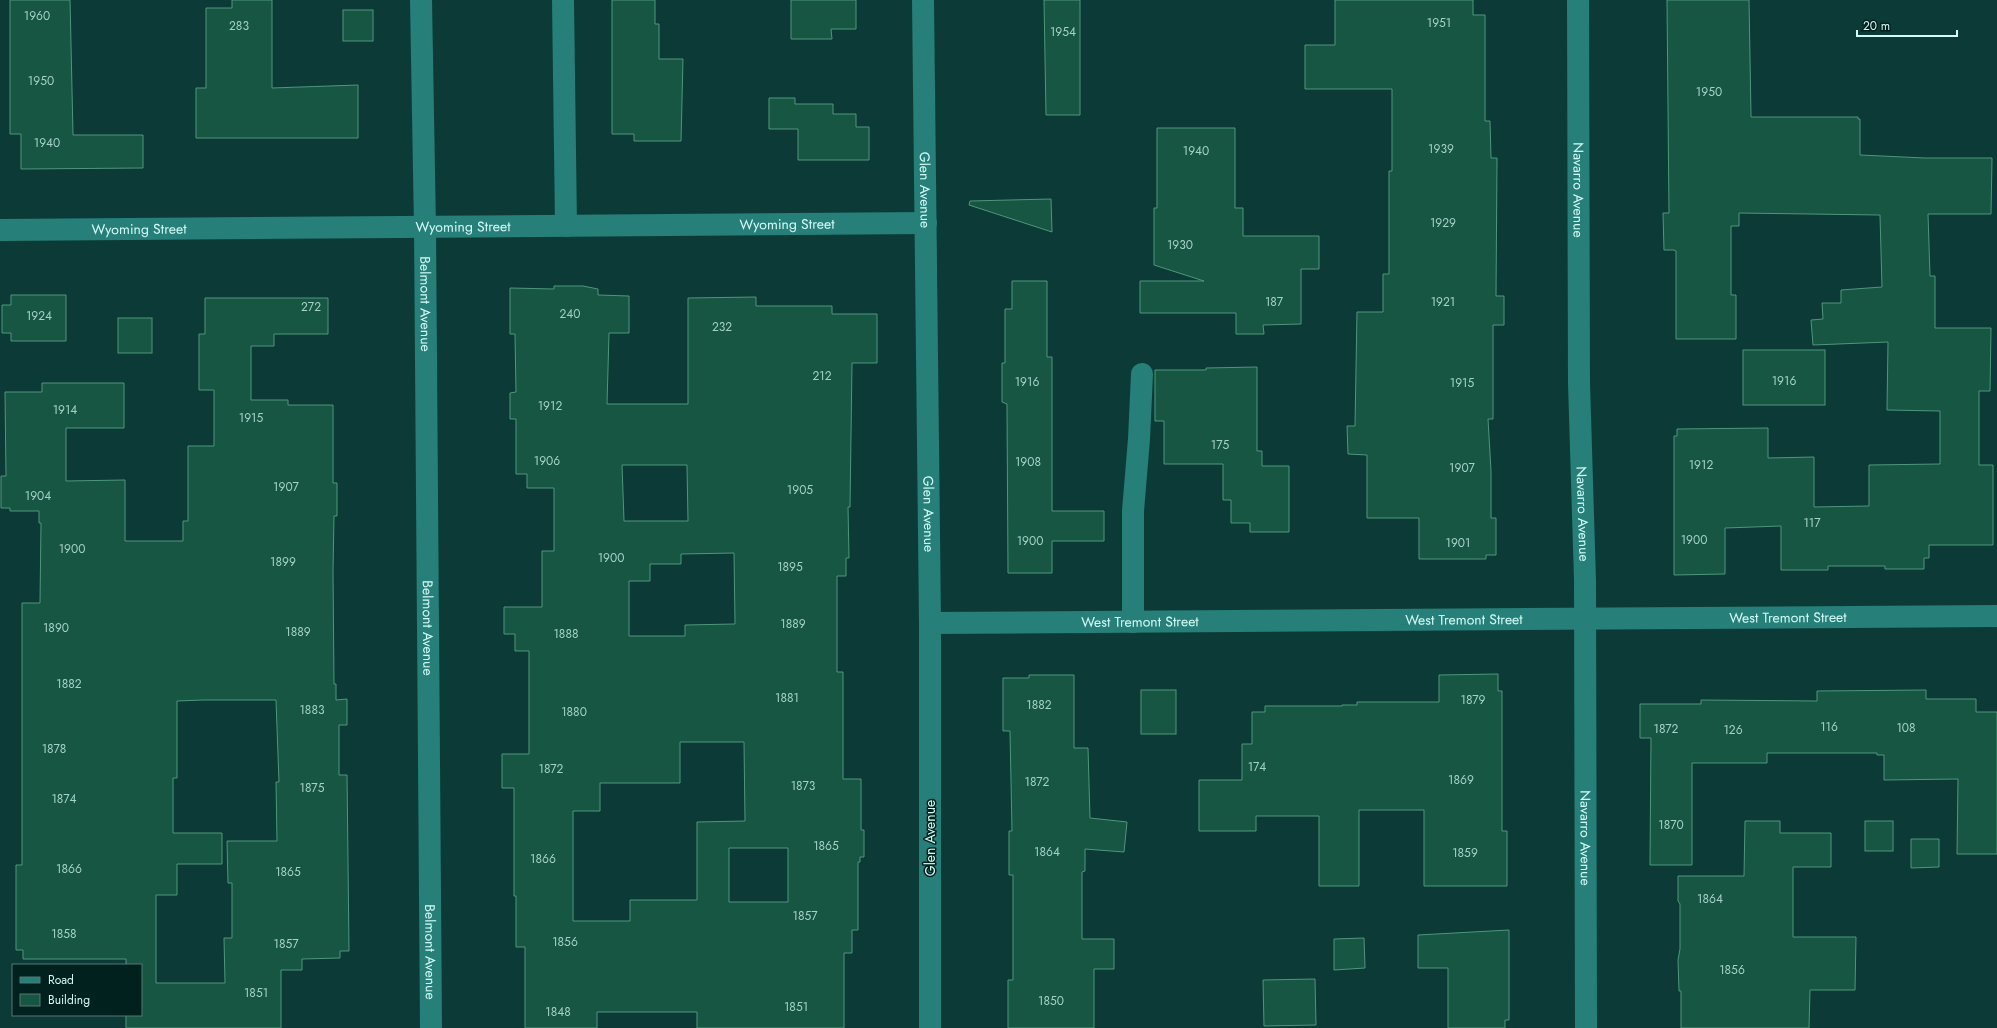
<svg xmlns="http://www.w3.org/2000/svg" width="1997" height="1028" font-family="Jost,sans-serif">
  <rect width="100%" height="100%" fill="#0c3b37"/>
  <g fill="#175642" stroke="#4f967c" fill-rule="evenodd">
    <polygon points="10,0 70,0 73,135 143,135 143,168 21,169 21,134 10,134"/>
    <polygon points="232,0 272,0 272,88 358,85 358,138 196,138 196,88 206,88 206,8 232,8"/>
    <polygon points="612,0 655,0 655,24 659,24 659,59 683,59 681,141 634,141 634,134 612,134"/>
    <polygon points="791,0 856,0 856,29 831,29 832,39 791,39"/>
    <polygon points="1044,0 1080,0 1080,115 1046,115"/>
    <polygon points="1335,0 1473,0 1473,15 1485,15 1485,121 1490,121 1491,158 1497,158 1496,296 1504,296 1504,325 1493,325 1493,419 1488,419 1491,471 1491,518 1496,518 1496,555 1486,555 1486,559 1419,559 1419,518 1367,518 1367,455 1348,454 1347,426 1355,426 1357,312 1383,312 1383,274 1389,274 1389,171 1392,171 1392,89 1305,89 1305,45 1335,45"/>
    <polygon points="1667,0 1749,0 1751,117 1858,117 1858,119 1860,119 1860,155 1925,158 1992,158 1991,214 1928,214 1930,276 1935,276 1935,328 1991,328 1990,391 1979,391 1979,465 1993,465 1993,545 1929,545 1929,558 1924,558 1924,569 1885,569 1885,566 1828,566 1828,570 1781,570 1781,526 1725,528 1725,574 1674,575 1674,436 1677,436 1677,429 1768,428 1768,458 1814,457 1814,507 1869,506 1869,465 1940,464 1940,411 1887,410 1888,342 1813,345 1811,320 1823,319 1822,303 1841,303 1841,290 1882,287 1880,215 1739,213 1739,226 1731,226 1731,295 1736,295 1736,339 1676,339 1676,251 1674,250 1664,250 1663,213 1669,213"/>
    <rect x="343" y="10" width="30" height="31"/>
    <polygon points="769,98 795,98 795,104 833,104 833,114 856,114 856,127 869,127 869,160 798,160 798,129 769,129"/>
    <polygon points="1157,128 1235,128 1235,208 1243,208 1243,236 1319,236 1319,269 1301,269 1301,324 1263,325 1264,334 1236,334 1236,313 1140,313 1140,281 1204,281 1154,265 1154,208 1157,208"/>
    <polygon points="1051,199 1052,232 969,205 970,201"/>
    <polygon points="1012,281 1047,281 1047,357 1052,357 1052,511 1104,511 1104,541 1052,541 1052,573 1008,573 1007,404 1002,402 1002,363 1005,363 1005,309 1012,309"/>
    <path d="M554,286H583L598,289V295L629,296V333H609L607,404H688V298L756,297V306H832V314H877V363H852L850,507H848L849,558H846V576H837V672H843V779H861V830H864V857H860V862H858V930H852V953H844V1028H697V1012H597V1028H525V947H516V896H514V788H502V754H529V651H515V634H504V607H542V551H554V488H527V474H516V419H510V393L516,392L515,334H510V288L554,289ZM622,465H687L688,521H624ZM734,553L735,624L685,625V636H629V581H650V564H681V554ZM680,742H744L745,821L697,822V900H630V921H573V811H600V783H680ZM729,848H788V902H729Z"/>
    <polygon points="11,295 66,295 66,341 11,341 11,333 2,333 2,305 11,305"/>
    <path d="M205,298H328V334H274V346H251V400H288V405H333V483H337V516H334L333,571L334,684H336V700L347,699V725H339V775H347L349,951H340V958L302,959V970H281V1028H126V1015H141V965H126V959H23V950H16V865H22V603H40L41,523H39V511H10V508H1V476H6L5,392H42V383H124V428H66V481L125,480V541H183V521H188V446H214V390H199V334H205ZM203,700H276L279,782H276L277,841H227L228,883H232V938H224L225,983H156V895H177V864H222V833H173V778H177V701Z"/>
    <rect x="118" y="318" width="34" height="35"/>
    <rect x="1743" y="350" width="82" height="55"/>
    <polygon points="1257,367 1257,451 1262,451 1262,466 1289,466 1289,532 1250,532 1250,523 1231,523 1231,500 1223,500 1223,464 1164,464 1164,421 1155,421 1155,370 1206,370 1206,368"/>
    <polygon points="1498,674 1498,691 1502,691 1502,831 1507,831 1507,886 1424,886 1424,810 1359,810 1359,886 1319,886 1319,816 1256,816 1256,831 1199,831 1199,780 1242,780 1242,744 1252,744 1252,712 1265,712 1265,706 1342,706 1342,705 1357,705 1357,702 1439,702 1439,675"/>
    <polygon points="1029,675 1074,675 1074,748 1088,748 1090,818 1127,822 1124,852 1085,849 1085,871 1082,872 1082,939 1114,939 1114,969 1094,969 1094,1028 1008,1028 1008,980 1013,980 1013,875 1009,875 1009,831 1012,831 1010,731 1003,731 1003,678 1029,678"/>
    <rect x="1141" y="690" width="35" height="44"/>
    <polygon points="1926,690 1926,699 1976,699 1976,712 1997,712 1997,854 1957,854 1958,779 1884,780 1884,755 1877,755 1877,753 1767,753 1767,763 1692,763 1692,865 1650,865 1651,738 1640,738 1640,704 1701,704 1701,700 1817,701 1817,691"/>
    <polygon points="1745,821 1780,821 1780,833 1831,833 1831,867 1793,867 1793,937 1856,937 1855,990 1810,990 1809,1028 1681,1028 1681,991 1679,991 1678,960 1680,949 1680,904 1678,901 1678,876 1744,876"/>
    <rect x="1865" y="821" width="28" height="30"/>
    <polygon points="1911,839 1939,839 1939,867 1911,868"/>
    <polygon points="1509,930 1509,1020 1505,1020 1505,1028 1448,1028 1448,968 1418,968 1418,935"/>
    <polygon points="1364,938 1365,968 1334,970 1334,939"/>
    <polygon points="1315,979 1316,1025 1264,1026 1263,980"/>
  </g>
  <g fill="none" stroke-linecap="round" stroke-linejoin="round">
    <g stroke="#267f78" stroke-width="22">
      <path id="s1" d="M421,0L425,228L431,1028"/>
      <polyline points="563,0 566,226"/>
      <path id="s2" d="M923,0L930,623V1028"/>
      <path id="s3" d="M1578,0L1579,383L1585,580L1586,1028"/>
      <path id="s4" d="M0,230L926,223"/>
      <polyline points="1133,622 1133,511 1139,439 1142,374"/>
      <path id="s5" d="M930,623L1997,616"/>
    </g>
  </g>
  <g text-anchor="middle" stroke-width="3" stroke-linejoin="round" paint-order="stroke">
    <g font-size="12" fill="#a4d1c9">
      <text x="37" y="20">1960</text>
      <text x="1439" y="27">1951</text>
      <text x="239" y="30">283</text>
      <text x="1063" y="36">1954</text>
      <text x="41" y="85">1950</text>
      <text x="1709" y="96">1950</text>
      <text x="47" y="147">1940</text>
      <text x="1441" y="153">1939</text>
      <text x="1196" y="155">1940</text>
      <text x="1443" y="227">1929</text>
      <text x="1180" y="249">1930</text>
      <text x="1274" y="306">187</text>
      <text x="1443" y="306">1921</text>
      <text x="311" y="311">272</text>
      <text x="570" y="318">240</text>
      <text x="39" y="320">1924</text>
      <text x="722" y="331">232</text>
      <text x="822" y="380">212</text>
      <text x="1784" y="385">1916</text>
      <text x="1027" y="386">1916</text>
      <text x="1462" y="387">1915</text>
      <text x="550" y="410">1912</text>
      <text x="65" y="414">1914</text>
      <text x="251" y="422">1915</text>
      <text x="1220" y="449">175</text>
      <text x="547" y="465">1906</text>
      <text x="1028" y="466">1908</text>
      <text x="1701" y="469">1912</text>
      <text x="1462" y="472">1907</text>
      <text x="286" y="491">1907</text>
      <text x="800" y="494">1905</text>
      <text x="38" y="500">1904</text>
      <text x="1812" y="527">117</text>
      <text x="1694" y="544">1900</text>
      <text x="1030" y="545">1900</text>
      <text x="1458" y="547">1901</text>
      <text x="72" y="553">1900</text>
      <text x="611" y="562">1900</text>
      <text x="283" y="566">1899</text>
      <text x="790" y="571">1895</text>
      <text x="793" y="628">1889</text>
      <text x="56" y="632">1890</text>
      <text x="298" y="636">1889</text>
      <text x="566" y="638">1888</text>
      <text x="69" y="688">1882</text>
      <text x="787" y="702">1881</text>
      <text x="1473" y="704">1879</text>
      <text x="1039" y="709">1882</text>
      <text x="312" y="714">1883</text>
      <text x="574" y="716">1880</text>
      <text x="1829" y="731">116</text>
      <text x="1906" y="732">108</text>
      <text x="1666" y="733">1872</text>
      <text x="1733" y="734">126</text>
      <text x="54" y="753">1878</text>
      <text x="1257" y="771">174</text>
      <text x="551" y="773">1872</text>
      <text x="1461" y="784">1869</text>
      <text x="1037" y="786">1872</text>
      <text x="803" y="790">1873</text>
      <text x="312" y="792">1875</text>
      <text x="64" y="803">1874</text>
      <text x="1671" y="829">1870</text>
      <text x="826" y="850">1865</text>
      <text x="1047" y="856">1864</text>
      <text x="1465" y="857">1859</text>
      <text x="543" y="863">1866</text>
      <text x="69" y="873">1866</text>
      <text x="288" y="876">1865</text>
      <text x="1710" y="903">1864</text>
      <text x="805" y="920">1857</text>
      <text x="64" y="938">1858</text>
      <text x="565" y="946">1856</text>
      <text x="286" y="948">1857</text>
      <text x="1732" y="974">1856</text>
      <text x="256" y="997">1851</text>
      <text x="1051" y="1005">1850</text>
      <text x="796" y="1011">1851</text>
      <text x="558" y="1016">1848</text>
    </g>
    <g font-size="14" fill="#d3faf6" stroke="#00211e">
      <text dy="5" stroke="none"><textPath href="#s2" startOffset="190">Glen Avenue</textPath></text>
      <text dy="5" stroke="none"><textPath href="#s3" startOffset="190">Navarro Avenue</textPath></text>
      <text dy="5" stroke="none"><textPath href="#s4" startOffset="787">Wyoming Street</textPath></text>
      <text dy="5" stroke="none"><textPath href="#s4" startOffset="463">Wyoming Street</textPath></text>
      <text dy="5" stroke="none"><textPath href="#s4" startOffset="139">Wyoming Street</textPath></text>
      <text dy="5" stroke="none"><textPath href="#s1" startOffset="304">Belmont Avenue</textPath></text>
      <text dy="5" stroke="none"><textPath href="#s2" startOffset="514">Glen Avenue</textPath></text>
      <text dy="5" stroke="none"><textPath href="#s3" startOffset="514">Navarro Avenue</textPath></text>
      <text dy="5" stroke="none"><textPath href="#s5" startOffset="858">West Tremont Street</textPath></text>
      <text dy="5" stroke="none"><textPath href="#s5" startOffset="534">West Tremont Street</textPath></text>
      <text dy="5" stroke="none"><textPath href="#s5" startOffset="210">West Tremont Street</textPath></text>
      <text dy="5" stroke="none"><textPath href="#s1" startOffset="628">Belmont Avenue</textPath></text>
      <text transform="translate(930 838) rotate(-90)" y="5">Glen Avenue</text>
      <text dy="5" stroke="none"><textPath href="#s3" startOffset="838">Navarro Avenue</textPath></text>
      <text dy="5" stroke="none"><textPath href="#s1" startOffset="952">Belmont Avenue</textPath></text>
    </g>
  </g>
  <rect x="12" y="964" width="130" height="52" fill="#00211e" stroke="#547874"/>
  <rect x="20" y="977" width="20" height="6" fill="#267f78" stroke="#547874"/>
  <text x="48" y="984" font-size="12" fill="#d3faf6">Road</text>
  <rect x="20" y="994" width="20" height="12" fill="#175642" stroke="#547874"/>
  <text x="48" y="1004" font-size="12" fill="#d3faf6">Building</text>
  <path d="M1857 30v6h100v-6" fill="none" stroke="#d3faf6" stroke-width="2"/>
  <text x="1863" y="30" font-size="12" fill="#d3faf6" stroke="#00211e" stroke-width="3" paint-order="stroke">20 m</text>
</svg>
